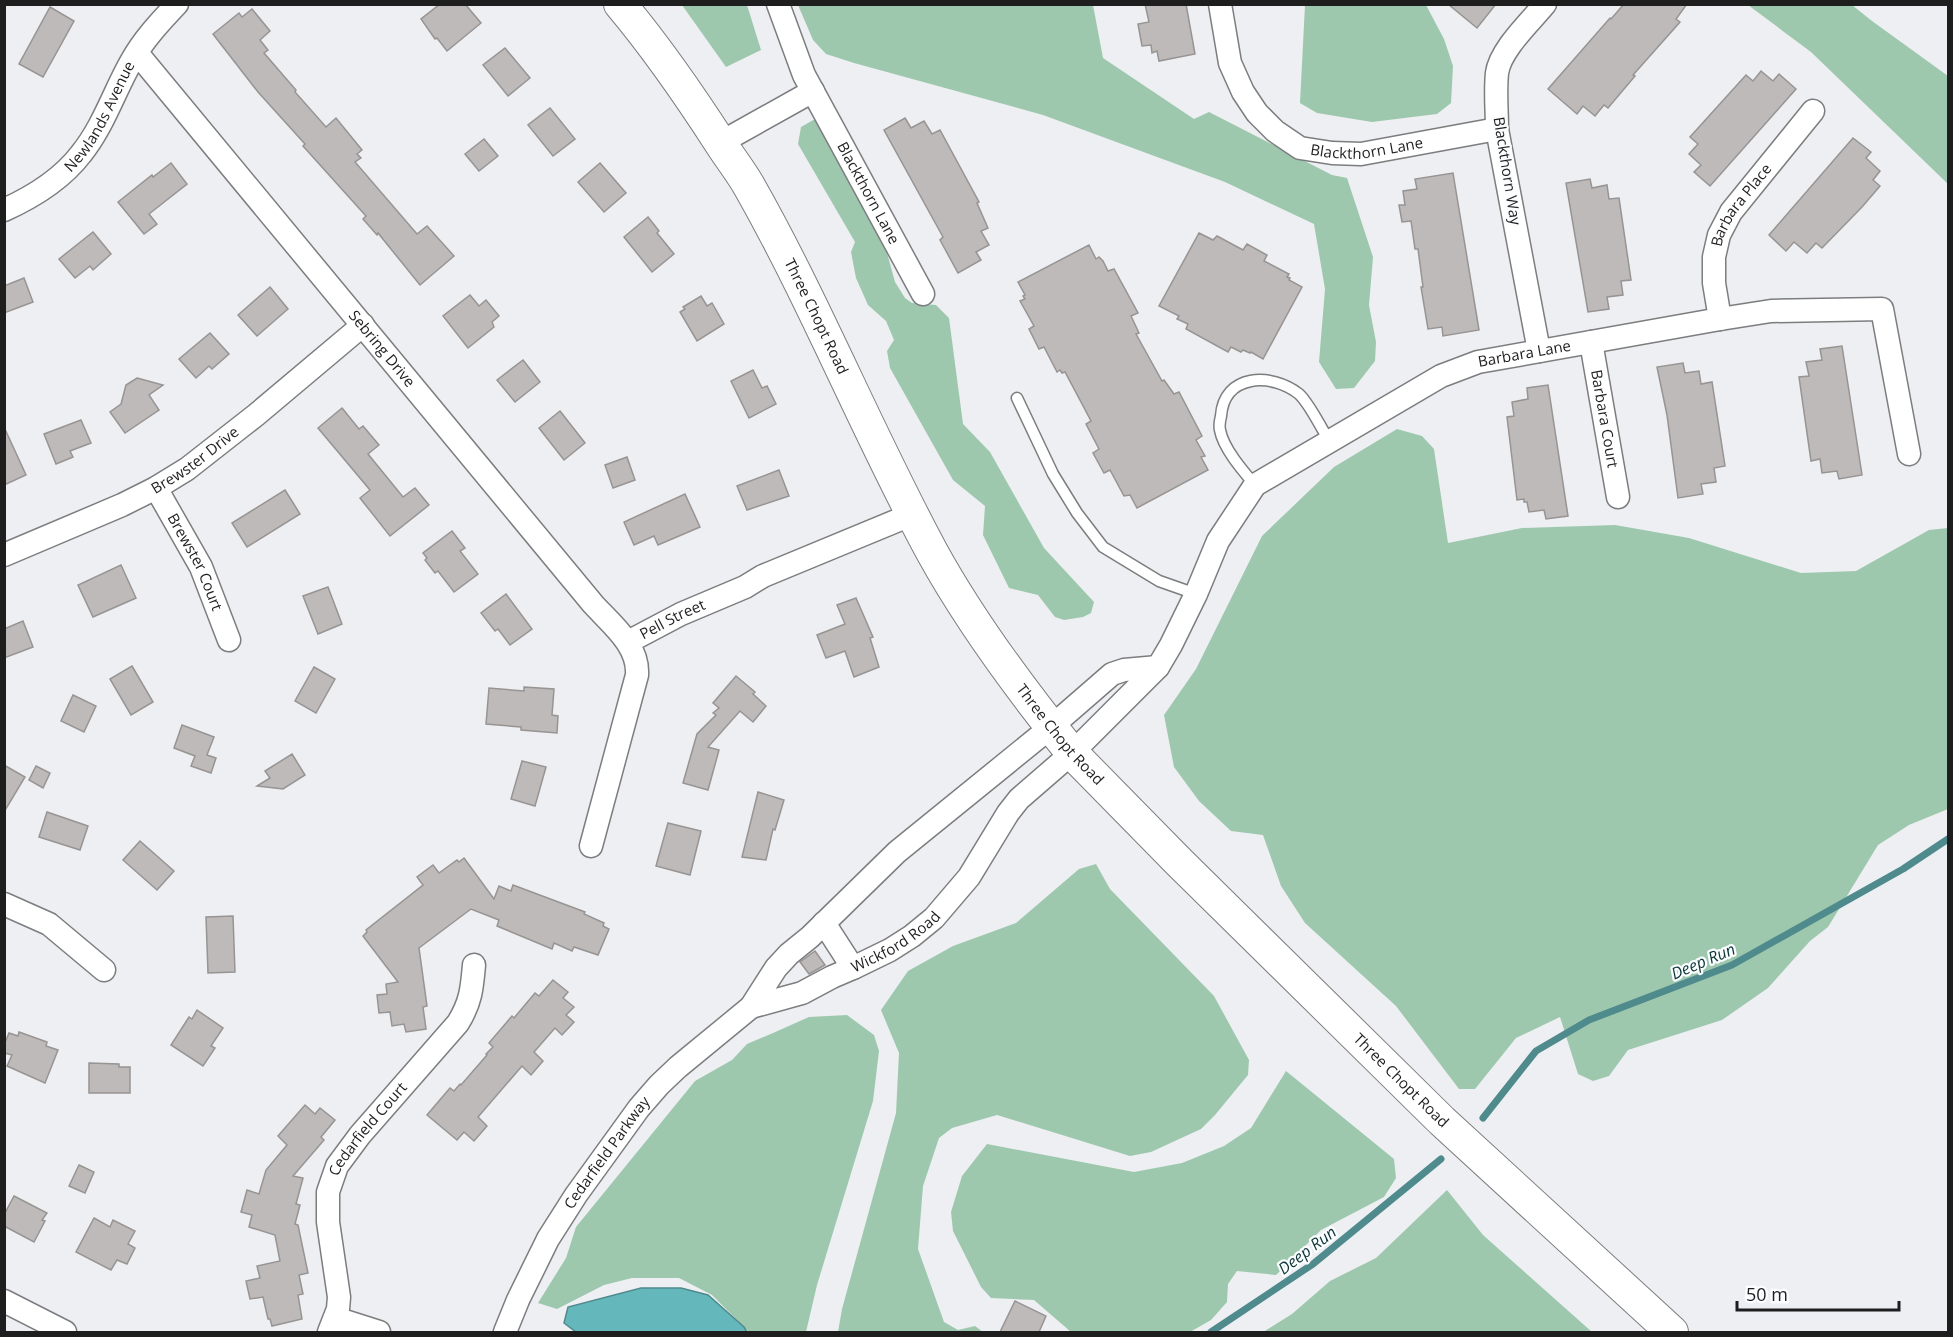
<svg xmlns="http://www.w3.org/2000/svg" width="1953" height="1337" font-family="'Open Sans',sans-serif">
  <rect width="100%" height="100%" fill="#eeeff2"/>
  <g fill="#9dc8ae">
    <polygon points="682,5 747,5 761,50 726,67"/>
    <polygon points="798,5 1093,5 1103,58 1194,119 1209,112 1332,175 1347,178 1373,257 1369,305 1376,342 1375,361 1354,388 1336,389 1319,362 1325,289 1314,224 1225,182 1043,115 854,63 826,54 813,40"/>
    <polygon points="1305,5 1426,5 1444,39 1453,66 1451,103 1437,114 1372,122 1317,113 1300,103"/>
    <polygon points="1748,5 1852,5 1872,21 1948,76 1948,184 1811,52"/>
    <polygon points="815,119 886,249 895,282 905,298 912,303 936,305 949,318 963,424 990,452 1044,548 1094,602 1091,613 1083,617 1064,620 1055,617 1038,595 1009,588 983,535 985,506 953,480 890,368 887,351 894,340 886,321 868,305 856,278 851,252 855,242 798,144 801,127"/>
    <polygon points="1397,429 1422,436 1434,449 1448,543 1522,528 1615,525 1689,538 1801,573 1856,571 1929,530 1948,528 1948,809 1909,825 1878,845 1828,927 1810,941 1768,988 1722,1020 1628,1050 1609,1076 1593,1081 1578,1074 1560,1017 1516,1038 1475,1089 1459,1089 1396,1006 1305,923 1281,886 1263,835 1231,831 1199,801 1174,767 1164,715 1196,669 1262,536 1334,467"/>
    <polygon points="1096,864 1110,889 1214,996 1249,1060 1248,1075 1215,1115 1201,1129 1151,1152 1130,1156 997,1115 952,1128 939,1138 923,1186 918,1249 944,1322 958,1330 975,1326 983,1332 838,1332 842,1309 896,1113 899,1053 881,1010 908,971 953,946 1016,923 1079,869"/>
    <polygon points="847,1015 874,1035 879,1051 873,1101 817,1285 806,1332 749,1332 712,1295 679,1278 632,1278 604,1285 557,1309 538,1303 566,1258 576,1227 695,1081 732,1060 747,1044 773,1033 809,1017"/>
    <polygon points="1286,1071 1394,1159 1396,1178 1384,1197 1321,1230 1276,1275 1237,1271 1228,1284 1227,1302 1211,1320 1190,1332 1071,1332 1034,1300 991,1298 981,1287 953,1231 951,1212 962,1176 987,1144 1134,1172 1182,1163 1224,1146 1251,1128"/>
    <polygon points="1447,1190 1483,1235 1592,1332 1263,1332 1292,1314 1330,1281 1376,1258"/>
  </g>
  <polygon fill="#64b8bc" stroke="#4f8a8d" stroke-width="1.5" points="641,1288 681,1288 708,1295 744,1327 747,1332 576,1332 564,1323 568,1307"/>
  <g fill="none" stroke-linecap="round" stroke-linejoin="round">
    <g stroke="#4f8a8d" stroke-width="7">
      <polyline points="1483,1118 1536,1051 1589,1020 1732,965 1903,869 1948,839"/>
      <polyline points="1211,1332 1313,1264 1441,1159"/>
    </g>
  </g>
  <g fill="#bdbab9" stroke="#979493" stroke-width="1.5">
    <polygon points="440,4 465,4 481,23 447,51 437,38 435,39 421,19"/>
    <polygon points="1145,4 1186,4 1195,54 1159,61 1157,51 1152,53 1151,45 1142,46 1138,24 1149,22"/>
    <polygon points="1448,4 1496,4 1477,28"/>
    <polygon points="1624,4 1687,4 1676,19 1680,22 1633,75 1635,76 1608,108 1604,105 1595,116 1583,106 1577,114 1548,89 1610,18 1611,19"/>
    <polygon points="50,7 74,21 43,77 19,64"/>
    <polygon points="252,9 270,31 260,40 268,50 264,53 296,90 295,92 326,127 336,118 362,150 357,154 361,158 355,162 417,234 427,226 454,256 420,285 378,233 377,235 363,219 366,216 303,146 305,144 258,92 213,34 239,13 242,17"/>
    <polygon points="505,48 530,78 508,96 483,65"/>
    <polygon points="1761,71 1773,81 1779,74 1796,89 1710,186 1694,172 1701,165 1689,154 1698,144 1690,137 1746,75 1753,81"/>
    <polygon points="550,108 575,139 553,156 528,125"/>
    <polygon points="905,118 911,128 924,121 932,134 940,130 979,202 977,203 988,228 981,231 989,245 976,252 981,260 958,273 940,240 943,237 884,130"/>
    <polygon points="1853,138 1871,152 1866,158 1880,171 1873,180 1880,186 1862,207 1822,248 1816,243 1807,253 1794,242 1786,251 1769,235"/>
    <polygon points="484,139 498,156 479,171 465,154"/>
    <polygon points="171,163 187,184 149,214 157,224 144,234 118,202 152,175 153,177"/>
    <polygon points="600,163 626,193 604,212 578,182"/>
    <polygon points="1453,173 1479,330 1443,336 1442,327 1428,329 1421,287 1423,287 1418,249 1415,249 1411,221 1402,222 1399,205 1405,205 1403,191 1417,189 1415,179"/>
    <polygon points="1590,179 1592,188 1607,185 1609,199 1619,198 1631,280 1621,281 1623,295 1607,297 1609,309 1588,312 1566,183"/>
    <polygon points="648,217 659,231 657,233 674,254 652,272 624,237"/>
    <polygon points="93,232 111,254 93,270 90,266 75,278 59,259"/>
    <polygon points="1199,233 1213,240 1217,236 1243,250 1247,244 1267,255 1264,261 1289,274 1287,277 1290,278 1289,280 1302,287 1263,359 1251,352 1250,353 1243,350 1241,352 1231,347 1228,352 1186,329 1188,324 1177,319 1179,316 1159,306"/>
    <polygon points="1089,245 1096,259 1099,257 1103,261 1108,271 1114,269 1138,313 1131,316 1139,333 1136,334 1162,381 1164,380 1174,394 1179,392 1202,436 1196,440 1205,456 1201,457 1208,470 1137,508 1130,495 1124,496 1110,470 1104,473 1093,453 1099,449 1086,424 1091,421 1065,372 1062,373 1060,370 1057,372 1044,347 1039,349 1029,329 1034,326 1020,301 1025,299 1023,296 1025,295 1018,282"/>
    <polygon points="24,278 33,302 4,313 4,286"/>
    <polygon points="270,287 288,309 257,336 238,315"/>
    <polygon points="470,295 479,306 486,300 499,316 492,322 494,327 468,348 443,316"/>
    <polygon points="701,296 707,306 712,303 724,324 697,341 680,312 685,309 683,307"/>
    <polygon points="210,333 229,354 212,369 209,366 196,378 179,359"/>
    <polygon points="1842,346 1862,475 1839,479 1837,471 1822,473 1820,459 1811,461 1799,377 1809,376 1806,362 1822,360 1820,349"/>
    <polygon points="523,360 540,382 515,402 497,380"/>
    <polygon points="1683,363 1685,373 1699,371 1701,384 1712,382 1725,466 1714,468 1716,482 1701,484 1703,494 1678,498 1667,415 1657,367"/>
    <polygon points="753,370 762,388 767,386 776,404 749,418 731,381"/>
    <polygon points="137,378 163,385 149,395 159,410 125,433 110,412 121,404 126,385"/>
    <polygon points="1548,385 1568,516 1546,519 1544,510 1529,512 1527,502 1524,502 1524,499 1517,500 1507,417 1514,416 1512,402 1528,399 1527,388"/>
    <polygon points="342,408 359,429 363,426 379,445 368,454 403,497 415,488 429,505 390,536 360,498 370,490 318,428"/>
    <polygon points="560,411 585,443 564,460 539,428"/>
    <polygon points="81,420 91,443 70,451 73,457 56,464 44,434"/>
    <polygon points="4,427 26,475 4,485"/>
    <polygon points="627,457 635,480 613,488 605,465"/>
    <polygon points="779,470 789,496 747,510 737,486"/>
    <polygon points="285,490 300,514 247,547 232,523"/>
    <polygon points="685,494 700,527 658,545 654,536 634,545 624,522"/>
    <polygon points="452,531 465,548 460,551 478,574 454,592 438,571 435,573 425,560 427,558 423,553"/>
    <polygon points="121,565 136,598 93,617 78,585"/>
    <polygon points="328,587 342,624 318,634 303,596"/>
    <polygon points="506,594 532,629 510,645 498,629 495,631 481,613"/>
    <polygon points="856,598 873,637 870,638 879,667 854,677 845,651 826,658 817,635 845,624 837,605"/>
    <polygon points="23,621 33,647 4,658 4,629"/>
    <polygon points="132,666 153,702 131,715 110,679"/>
    <polygon points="314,667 335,679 316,713 295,701"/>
    <polygon points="736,676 755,692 753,694 766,706 753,722 740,711 708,747 719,750 708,790 683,783 697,734 716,715 713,713 719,708 713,703"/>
    <polygon points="524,687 554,689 552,715 558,716 557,733 521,730 521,727 486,724 489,688 524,691"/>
    <polygon points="73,695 96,706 84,732 61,721"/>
    <polygon points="182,725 214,737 207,755 216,758 211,773 191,766 195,756 174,748"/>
    <polygon points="292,754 305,775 283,789 257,786 270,778 265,771"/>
    <polygon points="522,761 546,767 535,806 511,799"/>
    <polygon points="4,765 25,777 4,812"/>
    <polygon points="36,766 50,773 43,788 29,780"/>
    <polygon points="758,792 784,800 775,830 773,829 766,860 742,857"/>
    <polygon points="47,812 88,826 80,850 39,837"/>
    <polygon points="668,823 701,831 690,875 656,866"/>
    <polygon points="140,841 174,871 157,890 123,860"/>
    <polygon points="464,858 494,899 499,886 511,891 513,885 585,912 584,914 604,923 603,926 609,929 598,955 574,947 572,951 554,943 552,949 497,926 499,920 471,909 419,948 427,1006 423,1007 426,1029 406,1032 404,1024 392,1026 390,1012 379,1013 377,995 387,994 386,984 398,982 363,936 367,932 366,930 423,885 417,877 433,865 439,873 457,860 459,862"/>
    <polygon points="233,916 235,972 208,973 206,917"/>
    <polygon points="815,951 825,965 809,974 800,962"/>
    <polygon points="553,980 568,992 563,998 574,1007 566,1015 574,1022 562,1035 555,1028 534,1052 543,1061 531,1075 522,1066 478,1117 487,1126 474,1141 464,1132 457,1140 427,1115 450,1088 454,1091 460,1084 461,1085 487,1055 486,1054 493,1047 489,1043 512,1016 514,1018 535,993 539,996"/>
    <polygon points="197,1010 223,1028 211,1046 215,1048 203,1066 171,1045 189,1017 192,1019"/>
    <polygon points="19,1032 47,1042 46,1046 58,1050 45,1083 7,1066 12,1055 4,1053 4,1045 9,1033 18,1036"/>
    <polygon points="89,1063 119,1064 119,1067 130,1067 130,1093 89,1093"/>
    <polygon points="305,1105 315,1114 320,1108 335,1120 321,1137 324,1140 293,1176 303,1178 296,1204 300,1205 295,1224 298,1225 308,1273 299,1275 303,1294 298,1295 302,1319 272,1326 270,1319 268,1319 263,1297 250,1299 246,1281 260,1278 257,1266 280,1261 275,1235 249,1227 252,1215 241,1212 247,1190 259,1194 266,1170 287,1145 278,1136"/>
    <polygon points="79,1165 94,1172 85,1193 69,1186"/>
    <polygon points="14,1196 47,1213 42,1220 45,1221 34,1242 4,1226 4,1215"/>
    <polygon points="94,1218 110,1227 113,1220 135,1231 128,1244 135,1248 127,1264 117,1260 111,1270 76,1252"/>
    <polygon points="1015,1301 1046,1316 1039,1332 1000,1332"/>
  </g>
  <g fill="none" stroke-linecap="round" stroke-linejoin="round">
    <defs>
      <g id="lane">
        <polyline points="1017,398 1053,474 1077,513 1103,547 1159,581 1196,594"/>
        <path d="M1255,485C1243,471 1223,448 1220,430C1219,426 1220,420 1221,416C1224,374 1271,372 1299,394C1309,403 1322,429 1329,441"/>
      </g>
      <g id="street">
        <path id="s1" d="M778,4L804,75L923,294"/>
        <path id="s2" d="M1220,4L1230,63L1243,92L1257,113L1275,131L1300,148L1332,153L1361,154L1497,129"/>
        <path id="s3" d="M137,53L593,604C611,624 639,645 637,675L591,846"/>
        <polyline points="720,143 813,91"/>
        <path id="s4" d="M4,210C33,197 61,180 81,154C103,127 114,92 131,62C143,40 160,22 177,4"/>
        <path id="s5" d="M1720,319L1714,283V257L1719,235L1731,212L1813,111"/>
        <path id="s6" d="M1591,342L1618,497"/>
        <path d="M1539,351L1497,129C1497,111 1495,92 1497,73C1500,50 1530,22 1545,4"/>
        <path id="s7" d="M156,488L201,567L229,640"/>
        <path id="s8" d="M4,555L122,505L156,488L187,469L256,415L363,325"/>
        <path id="s9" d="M628,642L681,614L745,587L763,576L913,514"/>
        <polyline points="4,904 49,924 104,970"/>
        <polyline points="824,923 853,968"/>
        <path id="s10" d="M751,1007L802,993L832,977L853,968L890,950L912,936L934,918L969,877L1008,813L1019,799L1072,753L1158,667L1171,645L1196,594L1218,541L1255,485L1441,376L1478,362L1720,319L1771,311L1882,309L1909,454"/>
        <polyline points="4,1301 65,1332"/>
        <polyline points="335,1318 379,1332"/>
        <path id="s11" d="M329,1332L338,1309L339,1297L328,1222V1192L337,1166L360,1135L458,1023C471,1002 472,988 474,965"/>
        <path id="s12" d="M505,1332L518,1300L548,1239L576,1195L639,1108L659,1085L678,1067L751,1007L776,968L789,954L810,937L897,852L1051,727L1112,674L1124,670L1158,667"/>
      </g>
      <g id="secondary">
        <path id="s13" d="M620,4C657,48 690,96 721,144C730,158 741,172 749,186C816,304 867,432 932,552C971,623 1021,690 1072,753L1179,862L1442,1121L1672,1332"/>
      </g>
    </defs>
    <use href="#lane" stroke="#7c7d7f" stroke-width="13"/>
    <use href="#street" stroke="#7c7d7f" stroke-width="25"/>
    <use href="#secondary" stroke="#7c7d7f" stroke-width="34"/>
    <use href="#lane" stroke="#fff" stroke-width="10"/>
    <use href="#street" stroke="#fff" stroke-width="22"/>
    <use href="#secondary" stroke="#fff" stroke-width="32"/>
  </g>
  <g text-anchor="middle" stroke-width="4.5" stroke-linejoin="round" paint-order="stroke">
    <g font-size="15" fill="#1e1e1f" stroke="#fbfdff">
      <text dy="5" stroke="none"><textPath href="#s4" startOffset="138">Newlands Avenue</textPath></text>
      <text dy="5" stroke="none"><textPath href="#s2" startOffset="240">Blackthorn Lane</textPath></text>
      <text transform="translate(1507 171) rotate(81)" y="5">Blackthorn Way</text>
      <text dy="5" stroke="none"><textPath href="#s1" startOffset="210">Blackthorn Lane</textPath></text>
      <text dy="5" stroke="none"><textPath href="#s5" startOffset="122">Barbara Place</textPath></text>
      <text dy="5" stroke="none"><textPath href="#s13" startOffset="370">Three Chopt Road</textPath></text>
      <text dy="5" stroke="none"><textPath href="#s3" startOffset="384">Sebring Drive</textPath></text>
      <text dy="5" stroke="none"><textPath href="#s10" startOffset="1053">Barbara Lane</textPath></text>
      <text dy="5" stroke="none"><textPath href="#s6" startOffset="78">Barbara Court</textPath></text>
      <text dy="5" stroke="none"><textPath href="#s8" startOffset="214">Brewster Drive</textPath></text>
      <text dy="5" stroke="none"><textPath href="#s7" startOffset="84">Brewster Court</textPath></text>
      <text dy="5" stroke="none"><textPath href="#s9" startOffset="50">Pell Street</textPath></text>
      <text dy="5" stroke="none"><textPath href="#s13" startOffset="856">Three Chopt Road</textPath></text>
      <text dy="5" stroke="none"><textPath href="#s10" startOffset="160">Wickford Road</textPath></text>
      <text dy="5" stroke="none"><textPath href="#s13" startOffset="1342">Three Chopt Road</textPath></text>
      <text dy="5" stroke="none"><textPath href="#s11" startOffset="218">Cedarfield Court</textPath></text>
      <text dy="5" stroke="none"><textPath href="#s12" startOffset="207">Cedarfield Parkway</textPath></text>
    </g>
    <g font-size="16" font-style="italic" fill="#0c3638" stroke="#fbfdff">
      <text transform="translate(1703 961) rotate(-23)" y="6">Deep Run</text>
      <text transform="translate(1307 1250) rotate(-37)" y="6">Deep Run</text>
    </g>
  </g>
  <rect width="1953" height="1337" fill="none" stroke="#1e1e1f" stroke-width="12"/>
  <path d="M1737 1301v9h162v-9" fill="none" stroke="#1e1e1f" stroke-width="3"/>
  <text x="1746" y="1301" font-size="18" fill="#1e1e1f" stroke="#fbfdff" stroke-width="4.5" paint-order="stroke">50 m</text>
</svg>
